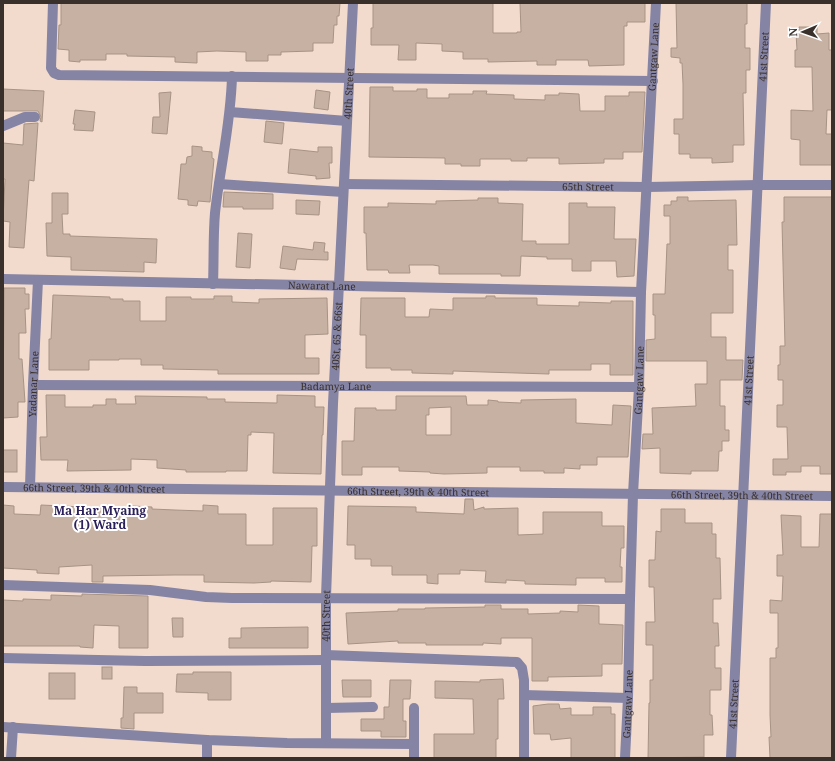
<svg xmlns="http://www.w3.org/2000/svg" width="835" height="761" font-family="'Noto Serif',serif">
  <rect width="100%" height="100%" fill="#f2dbcc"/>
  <g fill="#c7b1a3" stroke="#a79385" fill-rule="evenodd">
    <polygon points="61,3 340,3 339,16 337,16 337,25 334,25 333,43 313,43 313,51 281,52 281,55 268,55 268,61 246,61 246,52 217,51 197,52 197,63 175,62 175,57 127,56 127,54 106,54 106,60 80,60 80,62 69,61 69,50 58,49 59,25 61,25"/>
    <polygon points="373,3 493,3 493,33 517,33 517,32 521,32 520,3 645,3 645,22 627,22 627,26 624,26 624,65 589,66 588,60 556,60 556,65 537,65 537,61 488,62 488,59 463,59 463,52 442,51 442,44 416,43 416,60 398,60 399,45 371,45 371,28 373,28"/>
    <polygon points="676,3 747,3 747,24 745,24 745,48 750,48 750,70 746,70 746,93 743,93 744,145 733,145 733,162 712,163 712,158 690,158 690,154 679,154 679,134 674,134 674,119 683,119 683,84 682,63 680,63 680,58 671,57 671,48 677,48"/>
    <polygon points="799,27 817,27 817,34 829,33 829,50 832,50 832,110 827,110 826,134 832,134 832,165 800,165 800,140 791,139 791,110 813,111 812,67 795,67 795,50 797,50 796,33 799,33"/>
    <polygon points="370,87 393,87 393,91 417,91 417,89 427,89 427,98 449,98 449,94 473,94 473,91 487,91 486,94 514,95 514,99 545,100 545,95 559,95 559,93 579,94 580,111 605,111 605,96 629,96 629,92 645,92 642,152 623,152 623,159 604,159 604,163 559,164 559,158 527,158 527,161 511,161 511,159 480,159 480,166 461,166 461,164 445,164 445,158 369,157"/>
    <polygon points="3,89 44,91 42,122 40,121 41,117 38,111 3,111"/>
    <polygon points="316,90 330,92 328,110 314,108"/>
    <polygon points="171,92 167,134 152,133 153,117 160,117 159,93"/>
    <polygon points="75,110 95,112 93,131 74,130 75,124 73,124"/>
    <polygon points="266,121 284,123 282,144 264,142"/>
    <polygon points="38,123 34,181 29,180 24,248 9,247 10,222 3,221 5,179 3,179 3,143 23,145 24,124"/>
    <polygon points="192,146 202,147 202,151 212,152 212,158 214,159 210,202 198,201 197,206 188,205 188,200 178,199 181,164 186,164 187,157 192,156"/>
    <polygon points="318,147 332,147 332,163 329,163 330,178 316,179 316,176 288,173 290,149 318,152"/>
    <polygon points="224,192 273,194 273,209 243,209 243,207 223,207"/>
    <polygon points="52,193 68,193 68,214 62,214 63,234 70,234 70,236 157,239 156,263 144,262 144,272 71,270 71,257 47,256 46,223 52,223"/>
    <polygon points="677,197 688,197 688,201 736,200 737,245 728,245 728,270 733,270 733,313 711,313 711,337 726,337 726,360 743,360 742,380 720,380 720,406 725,406 725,430 729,430 729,441 722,441 722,451 719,451 718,471 691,471 691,474 660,473 660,448 642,449 643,434 653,434 652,408 696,406 695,384 707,384 707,361 646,361 646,340 655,339 655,315 653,315 653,294 665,294 667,244 670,244 670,216 664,216 664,205 671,205 671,201 677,201"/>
    <polygon points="784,197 832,197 832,474 820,474 820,466 801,466 801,472 786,472 786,475 773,475 773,459 788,459 787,427 777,427 777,405 783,405 783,380 778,380 778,365 780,365 780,346 785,346 782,222 784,222"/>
    <polygon points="478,198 498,198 498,203 523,204 522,241 536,241 536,244 569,244 569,203 587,203 587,207 615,207 614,239 636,239 634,276 617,277 616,261 591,261 591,271 572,271 572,259 547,259 547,257 521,256 520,276 501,276 501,274 439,274 439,266 433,265 409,265 410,273 389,273 388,270 367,270 366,233 364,233 364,207 388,207 388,203 436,204 436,201 478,200"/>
    <polygon points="296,200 320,201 319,215 296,214"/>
    <polygon points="238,233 252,234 250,268 236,267"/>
    <polygon points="314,242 325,243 324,252 328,252 328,260 297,259 295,270 280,268 283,246 313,250"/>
    <polygon points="4,288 25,288 25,294 29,294 29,309 25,309 26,333 19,333 19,359 22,359 25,402 18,402 18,417 3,418"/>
    <polygon points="53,295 110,297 110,299 123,299 123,301 140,301 140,321 166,321 166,297 191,297 191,299 214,299 214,296 232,296 232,302 259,303 259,299 327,298 328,334 305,335 305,358 319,358 319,374 218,374 218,370 163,369 163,365 141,365 141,359 119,359 119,360 89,360 89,370 49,370 49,339 51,339"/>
    <polygon points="486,296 495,296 495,298 537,298 537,305 579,306 579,302 611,303 611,301 633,301 633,375 610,375 610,364 591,364 591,370 549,370 549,374 453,371 453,374 412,373 412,370 391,370 391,368 366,368 366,335 360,335 361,298 405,298 405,317 429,317 430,309 453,310 453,298 486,298"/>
    <polygon points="46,395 65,395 65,407 93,407 93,405 106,405 106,399 116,399 116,404 136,404 135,396 207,397 207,399 225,399 225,402 277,403 277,395 315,396 315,407 324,407 323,435 322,435 321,474 273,473 274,433 251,432 251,435 248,435 247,471 226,471 226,472 186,472 186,470 157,468 157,460 131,459 131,470 67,471 68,460 41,460 40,437 47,437"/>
    <path d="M396,396H466L467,405H488V400L498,401V402L521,403V400L576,399V423L612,425L613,405L631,406L628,457H597V465H580V469L564,468V473H544V471H520V467H487V473L444,474L430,473V472L399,471V467H362V475H342V441H354L355,408H376V410H396ZM451,407V435H426V415H429V408Z"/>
    <rect x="3" y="450" width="14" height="22"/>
    <polygon points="465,499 473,499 474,510 484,507 484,509 518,508 518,535 543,534 543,512 602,512 602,526 624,526 624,548 621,548 620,567 622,567 622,582 605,582 605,578 576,578 576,585 525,584 525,581 506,580 506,583 485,582 486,571 460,570 460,574 438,574 438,584 427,583 427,575 392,575 392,566 371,566 371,559 355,559 355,545 347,545 348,506 416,507 416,512 464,514"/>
    <polygon points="3,505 14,506 14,514 40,515 41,505 83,507 83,508 106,508 106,512 131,513 132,506 152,507 152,509 175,510 203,511 203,505 218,506 218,514 246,514 246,545 273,545 273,508 317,508 317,546 312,546 311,582 271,581 271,582 254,583 204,582 204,575 174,575 103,576 103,582 92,582 92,565 59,567 59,574 37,573 37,570 3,568"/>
    <polygon points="661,509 685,509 685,523 712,523 712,534 716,534 716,558 720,558 721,599 713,599 713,623 718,623 719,646 715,646 715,668 721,668 721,690 710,690 710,715 712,715 713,735 704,735 704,757 648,758 649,703 650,703 650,680 653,680 653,645 646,645 646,622 655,622 654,587 649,587 649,560 655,560 656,531 661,532"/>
    <polygon points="820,514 832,514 832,758 770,758 769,737 771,737 770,715 770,658 776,658 776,648 778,648 778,613 770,613 770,600 782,601 783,576 777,576 777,555 783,555 781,515 801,516 801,547 819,547"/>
    <polygon points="82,594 148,596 148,648 119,648 119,626 94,625 93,648 80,647 80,646 3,646 3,600 23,601 23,599 51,600 51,595 82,596"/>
    <polygon points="485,605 501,605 501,609 528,609 528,614 560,613 560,611 578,612 578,605 599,606 599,624 623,625 622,664 602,664 602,676 548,677 548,681 532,681 532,638 501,638 501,644 483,643 483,645 426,645 426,643 398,643 398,641 348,644 346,613 398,611 398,609 425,609 425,608 485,607"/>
    <polygon points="172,618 183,618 183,637 173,637"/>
    <polygon points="308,627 308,648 229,648 229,638 241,638 241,628"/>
    <rect x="102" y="667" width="10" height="12"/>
    <polygon points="193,672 231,672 231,700 208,700 208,693 176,692 177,674 193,674"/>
    <rect x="49" y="673" width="26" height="26"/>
    <polygon points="503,679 504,699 498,699 498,739 496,739 496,758 434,758 434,734 474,734 473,699 435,698 435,681 480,682 480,680"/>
    <polygon points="342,680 371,680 371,697 343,697"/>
    <polygon points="390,680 411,680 410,699 403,699 403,721 406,721 406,737 381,737 381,731 361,731 361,719 384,719 384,707 389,707"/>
    <polygon points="124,687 137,687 137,693 163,693 163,713 134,713 134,729 121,728 121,718 123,718"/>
    <polygon points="548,704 559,704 560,709 571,708 571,715 593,715 593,707 611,707 611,714 615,714 615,758 571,758 571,738 551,740 550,734 534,734 533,706"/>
  </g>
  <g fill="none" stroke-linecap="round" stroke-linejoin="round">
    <g stroke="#8684a4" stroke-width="10">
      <polyline points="53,3 51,68 54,73 59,75 653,81"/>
      <polyline points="230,112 347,121"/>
      <polyline points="3,126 25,117 35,117"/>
      <polyline points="219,184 343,192"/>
      <path id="s1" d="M344,184L647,187L759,185H832"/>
      <path id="s2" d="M3,279L641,292"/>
      <path d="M213,284C214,260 213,236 215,213C220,167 231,123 232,76"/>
      <path id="s3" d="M33,385L639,387"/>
      <path id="s4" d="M3,487L832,496"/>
      <path id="s5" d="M30,487L33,385L38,280"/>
      <polyline points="3,585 150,590 206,597 232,598 630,599"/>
      <polyline points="326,655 517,662 522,668 524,680 524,758"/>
      <polyline points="3,658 145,661 326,660"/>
      <polyline points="524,695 628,698"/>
      <polyline points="326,708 373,707"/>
      <polyline points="3,727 207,740 287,743 414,744"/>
      <polyline points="207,740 207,758"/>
      <path id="s6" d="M326,743V597L333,404L353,3"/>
      <polyline points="11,758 13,727"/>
      <polyline points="414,758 414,708"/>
      <path id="s7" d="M625,758L628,698L630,599L633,494L639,387L641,292L656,3"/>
      <path id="s8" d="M731,758L766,3"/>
    </g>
  </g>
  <g text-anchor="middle" stroke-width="4" stroke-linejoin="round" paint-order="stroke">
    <g font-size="10" fill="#39302b" stroke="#fff">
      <text dy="4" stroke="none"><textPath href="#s7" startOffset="702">Gantgaw Lane</textPath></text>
      <text dy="4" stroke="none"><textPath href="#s8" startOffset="702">41st Street</textPath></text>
      <text dy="4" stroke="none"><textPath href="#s6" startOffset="650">40th Street</textPath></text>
      <text dy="4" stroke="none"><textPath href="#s1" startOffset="244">65th Street</textPath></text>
      <text dy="4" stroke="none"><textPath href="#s2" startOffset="319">Nawarat Lane</textPath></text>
      <text dy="4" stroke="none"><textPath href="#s6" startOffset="407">40St, 65 &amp; 66st</textPath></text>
      <text dy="4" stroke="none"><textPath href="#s7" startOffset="378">Gantgaw Lane</textPath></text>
      <text dy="4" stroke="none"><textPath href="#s8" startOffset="378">41st Street</textPath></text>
      <text dy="4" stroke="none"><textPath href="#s5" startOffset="103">Yadanar Lane</textPath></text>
      <text dy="4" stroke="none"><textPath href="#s3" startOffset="303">Badamya Lane</textPath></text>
      <text dy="4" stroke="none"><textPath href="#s4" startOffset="91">66th Street, 39th &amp; 40th Street</textPath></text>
      <text dy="4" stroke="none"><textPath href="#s4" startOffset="415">66th Street, 39th &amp; 40th Street</textPath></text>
      <text dy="4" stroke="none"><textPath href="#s4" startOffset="739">66th Street, 39th &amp; 40th Street</textPath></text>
      <text dy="4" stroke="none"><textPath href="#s6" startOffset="127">40th Street</textPath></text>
      <text dy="4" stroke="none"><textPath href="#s7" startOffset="54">Gantgaw Lane</textPath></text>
      <text dy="4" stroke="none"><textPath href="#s8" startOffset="54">41st Street</textPath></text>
    </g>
    <g font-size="12" font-weight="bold" fill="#2c205a" stroke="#fff">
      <text x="100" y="515">Ma Har Myaing<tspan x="100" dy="14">(1) Ward</tspan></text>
    </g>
  </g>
  <rect width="835" height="761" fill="none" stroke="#39302b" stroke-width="8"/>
  <g transform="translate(803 32) rotate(268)" stroke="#ffffff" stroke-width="3" paint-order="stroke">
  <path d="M0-3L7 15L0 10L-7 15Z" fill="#39302b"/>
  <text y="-6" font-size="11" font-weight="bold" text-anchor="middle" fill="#39302b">N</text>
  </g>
</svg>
